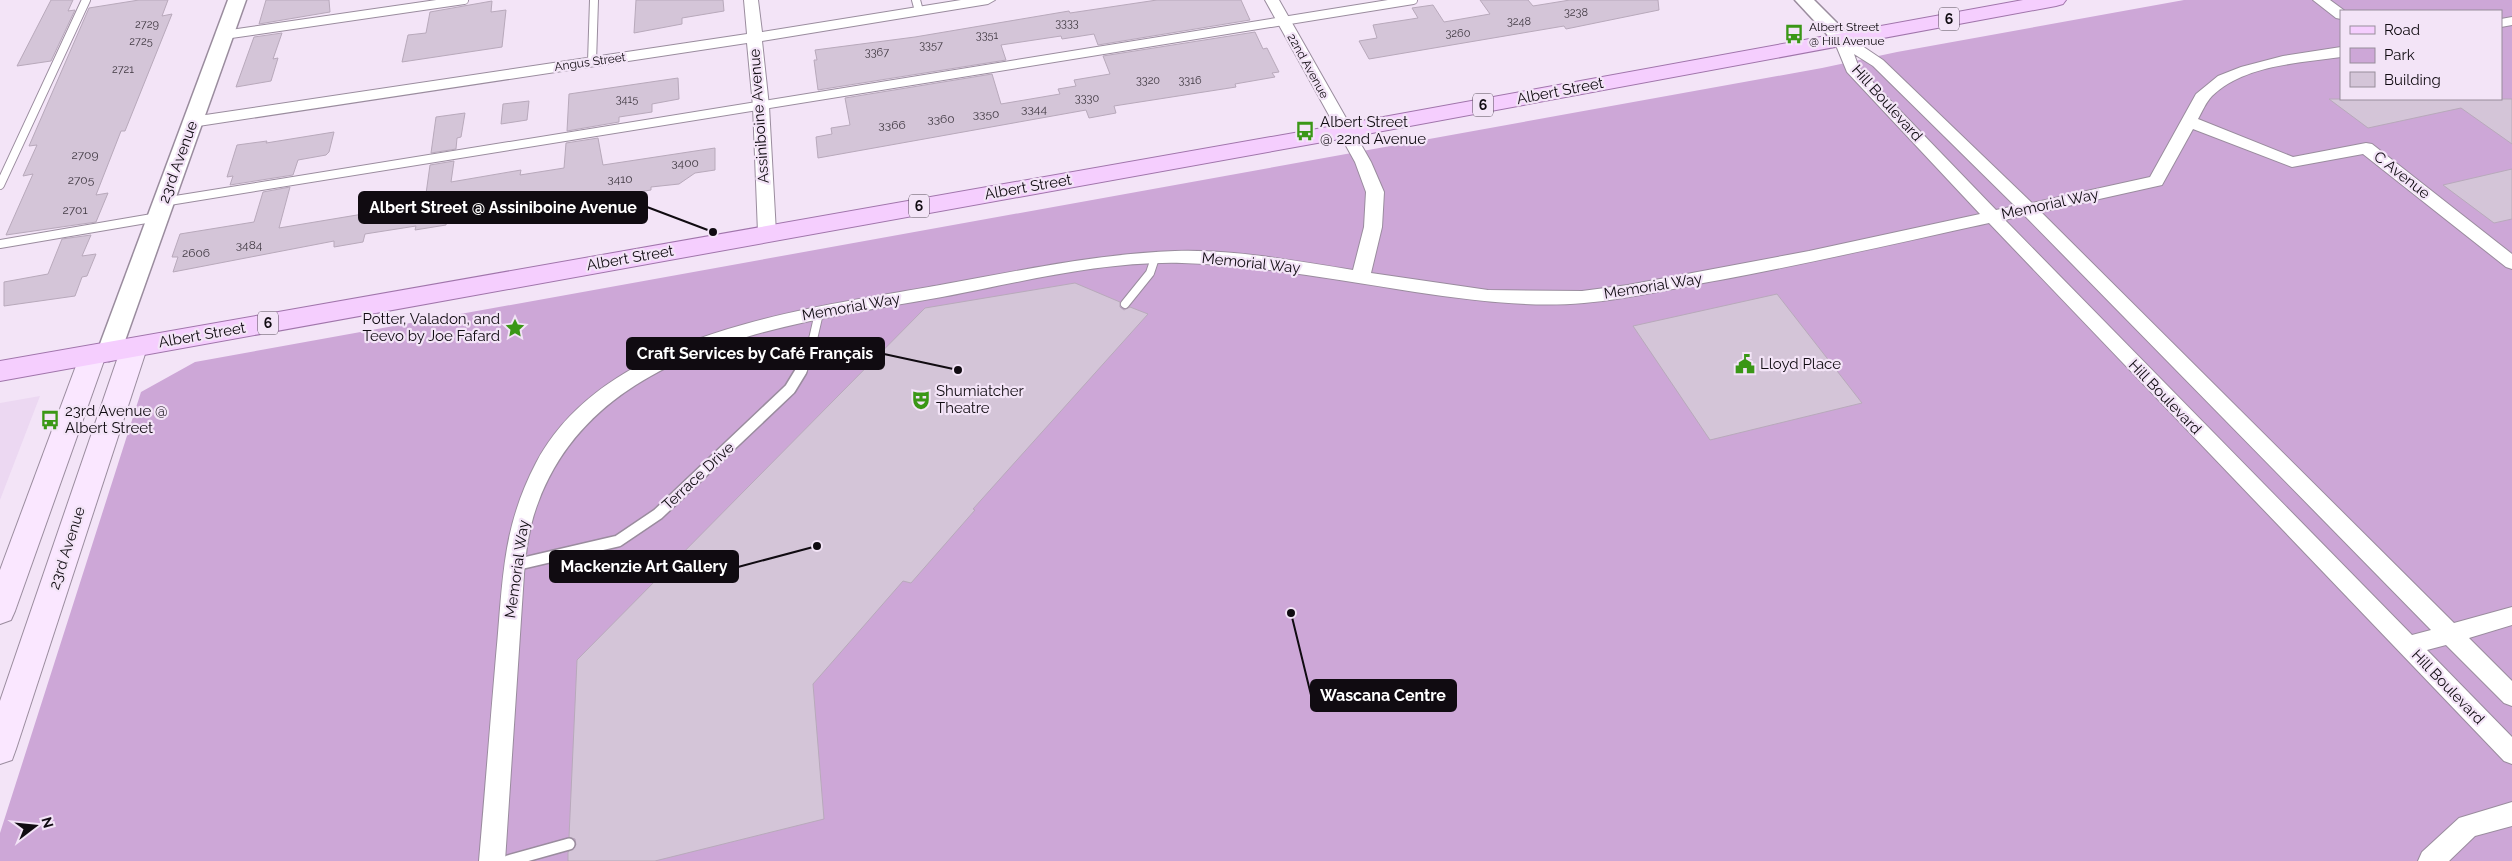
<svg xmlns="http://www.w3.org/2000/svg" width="2512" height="861" font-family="Raleway,sans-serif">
  <rect width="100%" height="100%" fill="#f3e4f7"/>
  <polygon fill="#ecd8f2" points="40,396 0,500 0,403"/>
  <path fill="#cda7d7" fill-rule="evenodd" d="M2184,0H2512V861H0V833L141,392L195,362L1822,68L1897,52ZM2341,11H2501V99H2341Z"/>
  <g fill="#d4c5d8" stroke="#b8a9bb">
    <polygon points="51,0 73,0 68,11 75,10 51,61 17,66"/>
    <polygon points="139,0 168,0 162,16 172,14 125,131 121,131 96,195 108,193 96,222 6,235 33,174 23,176 37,145 29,146 89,8"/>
    <polygon points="266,0 329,0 330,12 259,24"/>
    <polygon points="636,0 723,0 724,11 682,18 682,24 634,33"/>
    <polygon points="1157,0 1241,0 1250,20 1098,45 1094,34 1062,39 1061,36 1001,45 1006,60 818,90 814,60 817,60 815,50 915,37 1069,11 1070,13"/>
    <polygon points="1480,0 1528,0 1533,6 1570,0 1658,0 1659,10 1566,29 1564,26 1369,59 1359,41 1377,38 1373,25 1418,18 1412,8 1433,5 1444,22 1490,14"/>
    <polygon points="492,1 491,12 506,10 502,47 402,62 408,35 426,33 430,12"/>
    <polygon points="1255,32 1263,49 1267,48 1279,72 1272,73 1275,77 1235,84 1236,87 1114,106 1116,113 1089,118 1086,110 818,158 816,137 832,134 831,128 850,125 845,98 992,74 1001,104 1060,94 1058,89 1076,86 1074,80 1110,74 1103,56"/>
    <polygon points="282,33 273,59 278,58 271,81 236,87 254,37"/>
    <polygon points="678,78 679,99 652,104 652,112 619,117 619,122 567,131 569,94"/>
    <polygon points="2329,99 2512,99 2512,144 2461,108 2368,128"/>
    <polygon points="529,101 527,120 501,124 503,104"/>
    <polygon points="465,113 461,137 457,138 456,149 431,153 436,117"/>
    <polygon points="334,132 329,152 326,155 298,160 293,175 230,185 233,176 227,177 237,145 267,141 266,143"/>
    <polygon points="598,138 603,165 715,148 715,170 695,173 679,184 651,187 651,190 615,196 614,208 587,212 588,195 545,203 546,201 447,220 446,225 415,230 416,226 365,234 363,242 334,247 334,241 173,272 178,257 172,257 180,234 254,222 263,192 290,187 279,228 399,208 399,205 425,201 430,165 454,161 451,182 521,170 520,175 564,168 566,143"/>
    <polygon points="2512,169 2512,219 2494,223 2443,185"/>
    <polygon points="91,235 82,256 96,254 87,276 82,277 75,296 4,306 4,282 48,274 62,239"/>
    <polygon points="1075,283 1120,302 1120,307 1124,310 1130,307 1148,314 973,509 975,510 911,583 903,581 813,684 824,819 655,861 568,861 568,852 576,845 575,839 569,837 577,660 925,308"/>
    <polygon points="1777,294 1862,403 1710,440 1633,326"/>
  </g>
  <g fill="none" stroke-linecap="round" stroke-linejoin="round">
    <defs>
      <g id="service-far1">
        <polyline points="916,0 919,11"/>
        <polyline points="224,35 464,0"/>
        <polyline points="592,62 594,0"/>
        <polyline points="0,185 86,0"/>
        <polyline points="163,202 1413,0"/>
        <polyline points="0,244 158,217"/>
        <polyline points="1125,304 1150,273 1155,258"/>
        <polyline points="801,373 808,361 819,313"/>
      </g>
      <g id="service">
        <polyline points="515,565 618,541 658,514 790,389 801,371"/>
        <polyline points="508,861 569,844"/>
      </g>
      <g id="minor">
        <polygon points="744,0 758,0 762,32 961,0 995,0 988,4 762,41 769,106 776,233 773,237 761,237 758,233 753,106 747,43 192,127 184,122 192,117 747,34"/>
        <path d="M1265,0H1279L1371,162L1384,192L1382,227L1371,273L1488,290L1582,291L1628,285L1809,251L1980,214L1847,72L1833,38L1836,35H1846L1883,60L2032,203L2150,177L2196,94L2218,76L2241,67L2283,56L2341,47V57C2299,63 2244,65 2212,96C2206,102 2202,112 2198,119L2293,157L2366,143L2372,144L2512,254V269L2506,267L2363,154L2292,167L2193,129L2162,185L2041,212L2454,623L2512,607V625L2469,638L2512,681V706L2504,703L2446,645L2427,650L2512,737V764L2504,761L1989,223C1899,243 1810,263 1720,280C1675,288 1630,299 1584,303C1528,308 1471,300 1415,292C1338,280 1260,265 1182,263C1102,261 1021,282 942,297C798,323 597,343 538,503C529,526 526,550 524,574L505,861H479C485,793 490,724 496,656C503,583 501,530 536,463C606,330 808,309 940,285C1018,271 1095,254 1175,251C1234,249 1295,261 1353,270L1364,227L1366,192L1355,162ZM1854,54L1873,66L2015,206L1996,210L1859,68ZM2024,215L2431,630L2412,635L2005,220Z"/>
        <polygon points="2313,0 2330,0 2345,11 2341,11 2341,19 2336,18"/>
        <polygon points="2512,17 2512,25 2501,27 2501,19"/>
        <polygon points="2512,802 2512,826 2475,836 2449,861 2418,861 2422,852 2459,818"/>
      </g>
      <g id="tertiary">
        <polygon points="228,0 246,0 121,352 117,358 109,361 101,358 97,352"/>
        <polygon points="1795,0 1814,0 1848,34 1850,38 1848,42 1834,42"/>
      </g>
      <g id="secondary">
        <polygon points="134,339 143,341 147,348 16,749 12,760 0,764 0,701 121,348 125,341"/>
        <polygon points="93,346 102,348 106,355 15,611 11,620 0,624 0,570 80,355 84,348"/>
      </g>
      <polygon id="primary" points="2023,0 2066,0 2063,4 2056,6 1345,138 0,381 0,361 1345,124"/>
    </defs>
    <use href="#service-far1" stroke="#9a8c9e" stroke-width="10"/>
    <use href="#service" stroke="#9a8c9e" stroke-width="14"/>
    <use href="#minor" stroke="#9a8c9e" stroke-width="2"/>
    <use href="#tertiary" stroke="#9a8c9e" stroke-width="3"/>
    <use href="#secondary" stroke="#9a8c9e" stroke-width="2"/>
    <use href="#primary" stroke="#a075ab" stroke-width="2"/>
    <use href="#service-far1" stroke="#fff" stroke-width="8"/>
    <use href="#service" stroke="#fff" stroke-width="11"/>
    <use href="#minor" fill="#fff" fill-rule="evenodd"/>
    <use href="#tertiary" fill="#fff" fill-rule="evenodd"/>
    <use href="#secondary" fill="#fae7ff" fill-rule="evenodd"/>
    <use href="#primary" fill="#f5cefe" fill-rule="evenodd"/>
  </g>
  <defs>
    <symbol id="bus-bare" viewBox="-9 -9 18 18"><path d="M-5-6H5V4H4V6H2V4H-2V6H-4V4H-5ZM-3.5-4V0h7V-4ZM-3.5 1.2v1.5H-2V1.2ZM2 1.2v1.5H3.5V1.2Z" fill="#3a9716" stroke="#f3e4f7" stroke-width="2.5" paint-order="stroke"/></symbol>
    <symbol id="sight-bare" viewBox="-9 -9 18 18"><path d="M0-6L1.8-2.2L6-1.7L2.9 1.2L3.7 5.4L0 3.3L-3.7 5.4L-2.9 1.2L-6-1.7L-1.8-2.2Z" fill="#3a9716" stroke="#f3e4f7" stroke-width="2.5" paint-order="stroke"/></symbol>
    <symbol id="civic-bare" viewBox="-9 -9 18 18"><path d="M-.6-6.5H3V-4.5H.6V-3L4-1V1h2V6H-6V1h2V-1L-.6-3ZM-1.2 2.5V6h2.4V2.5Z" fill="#3a9716" stroke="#f3e4f7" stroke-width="2.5" paint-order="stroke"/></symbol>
    <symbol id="theatre-bare" viewBox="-9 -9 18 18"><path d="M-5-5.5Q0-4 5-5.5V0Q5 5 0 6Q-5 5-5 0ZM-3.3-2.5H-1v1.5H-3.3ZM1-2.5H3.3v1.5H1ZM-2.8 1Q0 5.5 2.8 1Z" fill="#3a9716" stroke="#f3e4f7" stroke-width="2.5" paint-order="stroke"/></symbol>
  </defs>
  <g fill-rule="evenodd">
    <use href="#bus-bare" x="1780" y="20" width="28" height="28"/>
    <use href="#bus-bare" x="1291" y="117" width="28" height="28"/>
    <use href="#sight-bare" x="501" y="314" width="28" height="28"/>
    <use href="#civic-bare" x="1731" y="350" width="28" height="28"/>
    <use href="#theatre-bare" x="907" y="386" width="28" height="28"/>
    <use href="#bus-bare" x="36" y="406" width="28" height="28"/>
  </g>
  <g text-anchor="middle" stroke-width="4.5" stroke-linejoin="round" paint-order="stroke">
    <g font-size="11" fill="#413a43">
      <text x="1576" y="16">3238</text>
      <text x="1519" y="25">3248</text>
      <text x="1067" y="27">3333</text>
      <text x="147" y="28">2729</text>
      <text x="1458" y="37">3260</text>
      <text x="987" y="39">3351</text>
      <text x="141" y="45">2725</text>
      <text x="931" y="49">3357</text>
      <text x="877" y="56">3367</text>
      <text x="123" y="73">2721</text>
      <text x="1148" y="84">3320</text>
      <text x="1190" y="84">3316</text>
      <text x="1087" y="102">3330</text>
      <text x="627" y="103">3415</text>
    </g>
    <g font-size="12" fill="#100b11" stroke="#f3e4f7" text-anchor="start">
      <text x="1809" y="31">Albert Street<tspan x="1809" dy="14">@ Hill Avenue</tspan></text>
    </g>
    <g font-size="12" fill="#100b11" stroke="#f3e4f7">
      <text transform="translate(590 62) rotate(-8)" y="4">Angus Street</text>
      <text transform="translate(1308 66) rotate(61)" y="4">22nd Avenue</text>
    </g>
    <g font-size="12" fill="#413a43">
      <text x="1034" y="113">3344</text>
      <text x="986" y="118">3350</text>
      <text x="941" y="123">3360</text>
      <text x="892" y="129">3366</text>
      <text x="85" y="159">2709</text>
      <text x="685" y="167">3400</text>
      <text x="620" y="183">3410</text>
      <text x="81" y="184">2705</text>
      <text x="75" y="214">2701</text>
      <text x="249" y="249">3484</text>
      <text x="196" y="257">2606</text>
    </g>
    <g fill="#f3e4f7" stroke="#544c56" stroke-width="1">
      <rect x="1939" y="7.5" width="20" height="23" rx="4"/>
      <rect x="1473" y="93.5" width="20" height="23" rx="4"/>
      <rect x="909" y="194.5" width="20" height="23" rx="4"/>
      <rect x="258" y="311.5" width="20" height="23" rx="4"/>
    </g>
    <g font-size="14" font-weight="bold" fill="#100b11">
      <text x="1949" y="24">6</text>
      <text x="1483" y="110">6</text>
      <text x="919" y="211">6</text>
      <text x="268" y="328">6</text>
    </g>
    <g font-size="15" fill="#100b11" stroke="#f3e4f7">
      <text transform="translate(1560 91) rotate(-11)" y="5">Albert Street</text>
      <text transform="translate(1887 103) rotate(48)" y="5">Hill Boulevard</text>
      <text transform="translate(759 116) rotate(-94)" y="5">Assiniboine Avenue</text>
      <text transform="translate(178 162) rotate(-70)" y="5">23rd Avenue</text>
      <text transform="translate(2402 175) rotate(38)" y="5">C Avenue</text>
      <text transform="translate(1028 187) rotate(-10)" y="5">Albert Street</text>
      <text transform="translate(2050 204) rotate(-12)" y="5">Memorial Way</text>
      <text transform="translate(630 258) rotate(-10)" y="5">Albert Street</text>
      <text transform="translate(1251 263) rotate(6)" y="5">Memorial Way</text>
      <text transform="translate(1653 286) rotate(-9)" y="5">Memorial Way</text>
      <text transform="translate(851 307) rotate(-10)" y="5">Memorial Way</text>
      <text transform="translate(202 335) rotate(-10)" y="5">Albert Street</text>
      <text transform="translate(2165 397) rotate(46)" y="5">Hill Boulevard</text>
      <text transform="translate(698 476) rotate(-43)" y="5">Terrace Drive</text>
      <text transform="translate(67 548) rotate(-72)" y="5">23rd Avenue</text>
      <text transform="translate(517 569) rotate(-82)" y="5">Memorial Way</text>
      <text transform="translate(2448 687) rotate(46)" y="5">Hill Boulevard</text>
    </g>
    <g font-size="15" fill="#100b11" stroke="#f3e4f7" text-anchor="start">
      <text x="1320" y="127">Albert Street<tspan x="1320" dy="17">@ 22nd Avenue</tspan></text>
      <text x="500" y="324" text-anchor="end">Potter, Valadon, and<tspan x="500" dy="17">Teevo by Joe Fafard</tspan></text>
      <text x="1760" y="369">Lloyd Place</text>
      <text x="936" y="396">Shumiatcher<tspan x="936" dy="17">Theatre</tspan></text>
      <text x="65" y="416">23rd Avenue @<tspan x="65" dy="17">Albert Street</tspan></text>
    </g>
  </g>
  <path fill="none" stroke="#100b11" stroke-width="2" d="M713 232L647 207M958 370L884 354M817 546L738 567M1291 613L1311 695"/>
  <g fill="#100b11" stroke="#f3e4f7" stroke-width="2">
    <circle cx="713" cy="232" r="5"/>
    <circle cx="958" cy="370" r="5"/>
    <circle cx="817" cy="546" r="5"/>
    <circle cx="1291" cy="613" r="5"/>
  </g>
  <g fill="#100b11" stroke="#100b11" stroke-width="2">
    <rect x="359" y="192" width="288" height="31" rx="5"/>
    <rect x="627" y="338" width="257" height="31" rx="5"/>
    <rect x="550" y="551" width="188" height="31" rx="5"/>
    <rect x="1311" y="680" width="145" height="31" rx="5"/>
  </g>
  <g font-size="16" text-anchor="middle" font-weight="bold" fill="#fff">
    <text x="503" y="213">Albert Street @ Assiniboine Avenue</text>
    <text x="755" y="359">Craft Services by Café Français</text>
    <text x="644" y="572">Mackenzie Art Gallery</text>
    <text x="1383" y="701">Wascana Centre</text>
  </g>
  <rect x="2340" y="10" width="162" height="90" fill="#f3e4f7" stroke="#988d9b"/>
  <rect x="2350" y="26" width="25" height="8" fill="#f5cefe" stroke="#988d9b"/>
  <text x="2384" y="35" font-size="15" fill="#100b11">Road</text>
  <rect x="2350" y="48" width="25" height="15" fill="#cda7d7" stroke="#988d9b"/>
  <text x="2384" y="60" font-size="15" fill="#100b11">Park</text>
  <rect x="2350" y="72" width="25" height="15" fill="#d4c5d8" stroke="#988d9b"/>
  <text x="2384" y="85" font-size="15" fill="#100b11">Building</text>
  <g transform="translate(35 826) rotate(74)" stroke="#f3e4f7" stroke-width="4" paint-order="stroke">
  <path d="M0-4L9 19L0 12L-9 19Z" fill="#100b11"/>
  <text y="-8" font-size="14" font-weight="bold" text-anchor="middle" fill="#100b11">N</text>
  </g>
</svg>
